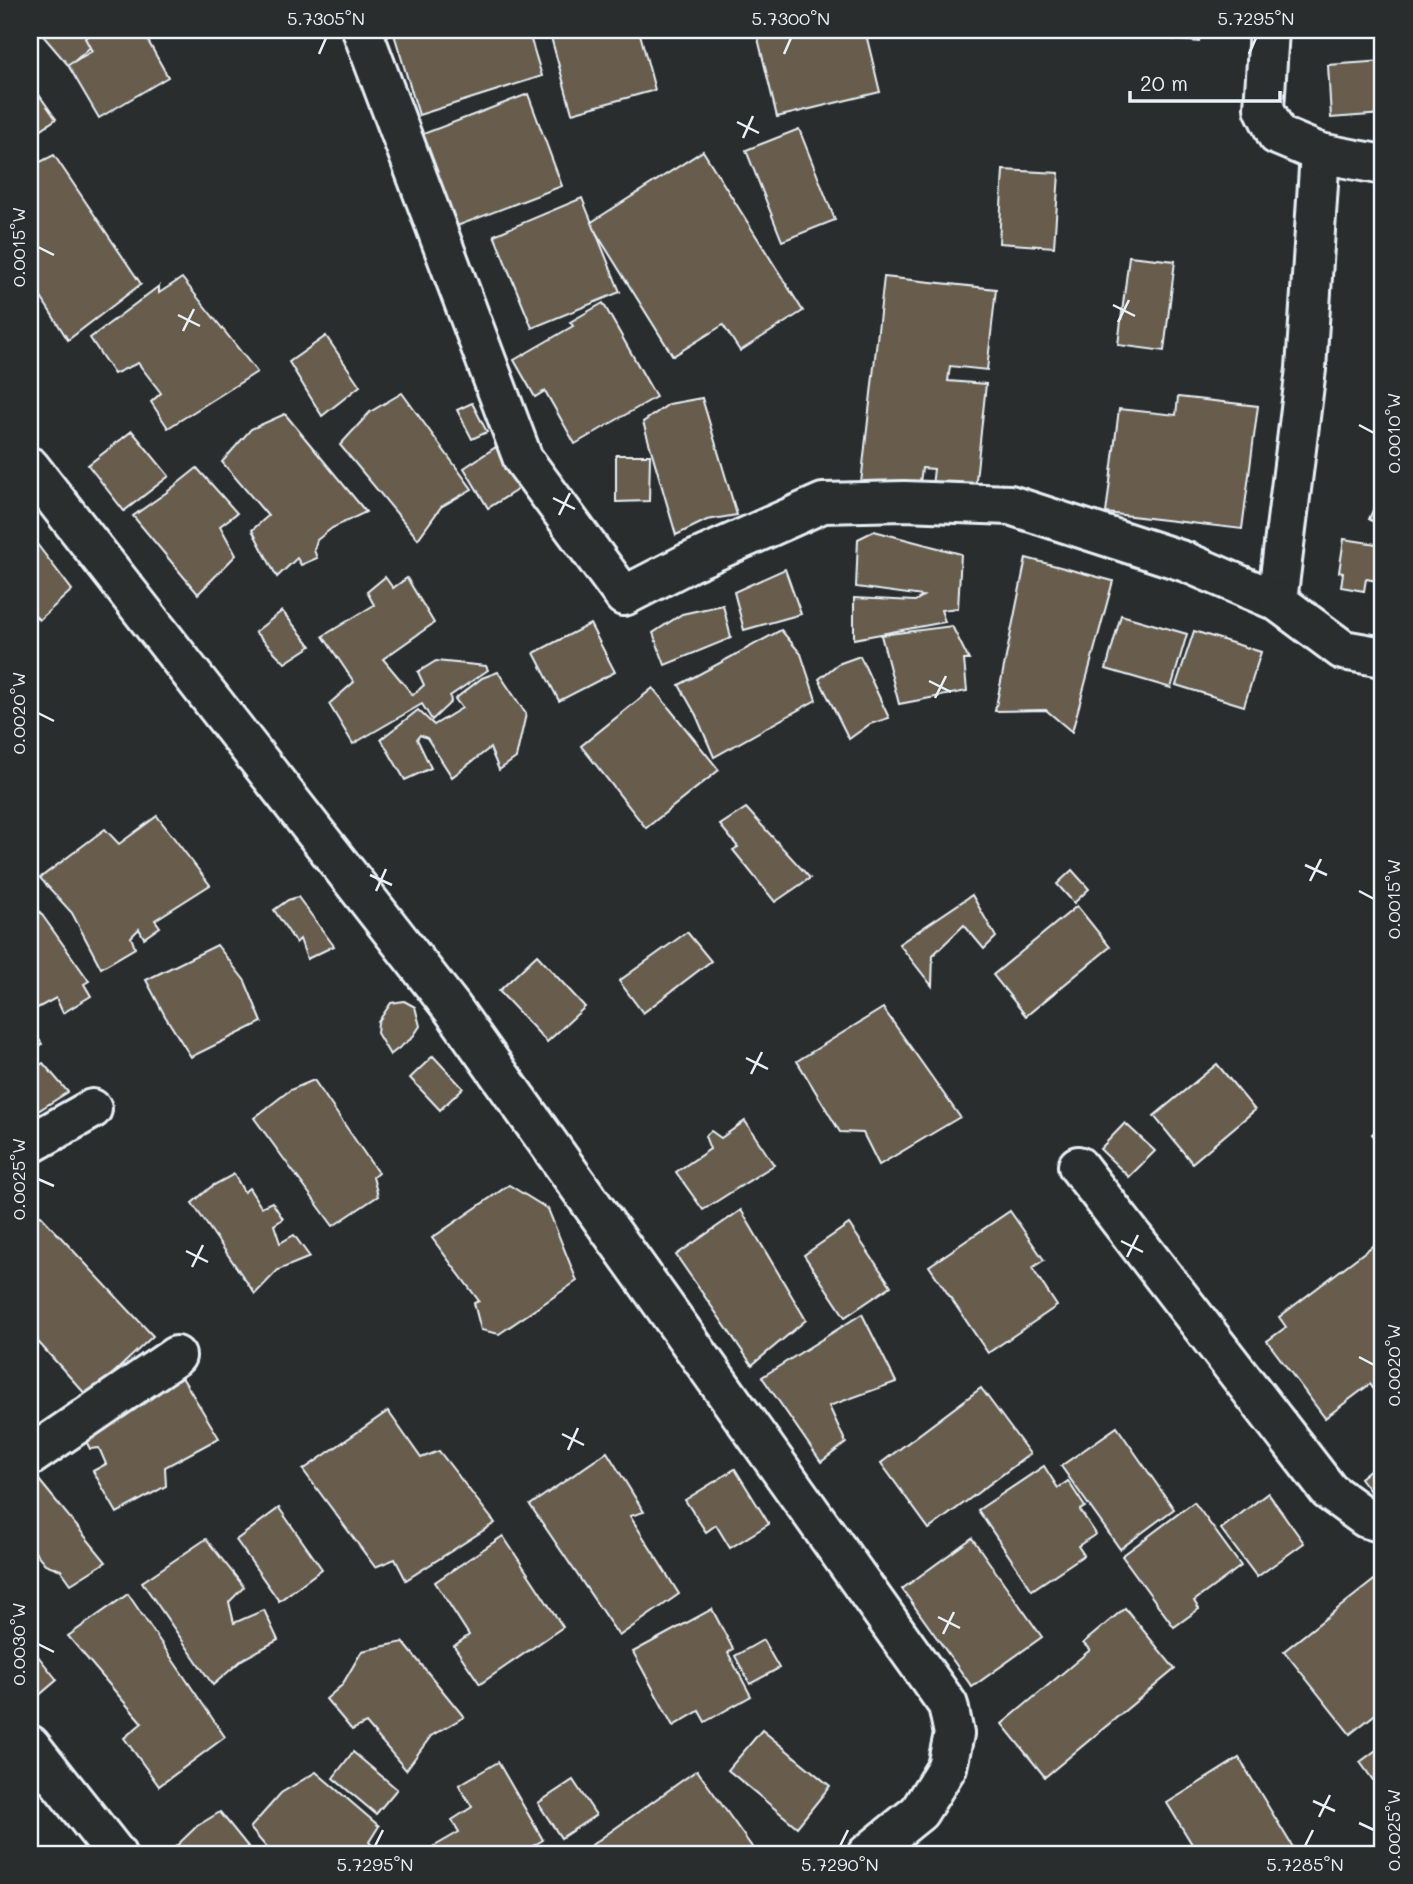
<svg xmlns="http://www.w3.org/2000/svg" width="1413" height="1884" font-family="Mali,sans-serif">
  <rect width="100%" height="100%" fill="#2a2d2e"/>
  <filter id="ink" filterUnits="userSpaceOnUse"><feTurbulence type="fractalNoise" baseFrequency=".0143" numOctaves="2"/><feDisplacementMap in="SourceGraphic" scale="14" xChannelSelector="R" yChannelSelector="G"/><feConvolveMatrix kernelMatrix="1 2 1 2 8 2 1 2 1" color-interpolation-filters="sRGB"/></filter>
  <g filter="url(#ink)">
    <g fill="#675d4e" stroke="#e8f1f8" stroke-width="2">
      <polygon points="38,30 110,30 69,66"/>
      <polygon points="98,30 142,30 168,77 99,118 68,65 92,51 85,38"/>
      <polygon points="396,30 528,30 542,76 419,115 393,31"/>
      <polygon points="549,30 639,30 655,90 572,113"/>
      <polygon points="756,30 865,30 880,92 777,117"/>
      <polygon points="1125,30 1200,30 1199,42 1124,34"/>
      <polygon points="1332,30 1383,30 1383,34 1332,32"/>
      <polygon points="1383,61 1383,114 1331,118 1328,65"/>
      <polygon points="30,82 56,119 30,137"/>
      <polygon points="528,94 562,186 457,226 423,134"/>
      <polygon points="799,129 835,220 782,241 746,150"/>
      <polygon points="703,151 803,311 740,351 723,325 673,356 590,223"/>
      <polygon points="54,155 141,284 68,340 30,280 30,167"/>
      <polygon points="1003,170 1059,173 1054,247 999,243"/>
      <polygon points="582,198 620,292 532,328 494,235"/>
      <polygon points="1129,256 1175,261 1164,351 1118,345"/>
      <polygon points="884,277 996,289 987,370 950,366 948,381 986,384 974,499 931,494 934,469 922,468 919,489 861,483"/>
      <polygon points="182,278 257,372 168,428 151,402 161,393 138,363 114,374 90,338 159,286 159,293"/>
      <polygon points="603,303 656,397 575,444 545,391 535,397 514,360 573,326 570,322"/>
      <polygon points="326,336 360,386 322,416 289,362"/>
      <polygon points="402,393 472,489 441,507 418,539 340,445 370,412"/>
      <polygon points="1178,397 1258,406 1242,529 1106,513 1119,409 1176,415"/>
      <polygon points="702,398 737,515 707,520 676,535 643,422 669,404"/>
      <polygon points="472,403 487,432 472,439 457,410"/>
      <polygon points="285,414 366,512 332,528 317,540 314,550 317,558 301,565 297,558 277,577 252,530 268,516 222,462 251,429"/>
      <polygon points="132,431 169,476 124,511 88,465"/>
      <polygon points="496,447 522,487 488,508 464,468"/>
      <polygon points="616,455 650,455 649,501 616,502"/>
      <polygon points="197,468 237,513 220,526 236,555 198,594 133,516 167,492"/>
      <polygon points="1383,488 1383,527 1369,519"/>
      <polygon points="874,531 961,554 958,608 941,610 945,622 854,639 854,598 915,601 923,596 856,587 858,539"/>
      <polygon points="30,535 72,590 39,620 30,610"/>
      <polygon points="1344,539 1383,545 1383,582 1366,579 1364,591 1341,587 1343,573 1339,572"/>
      <polygon points="1026,558 1113,581 1072,732 1046,710 995,711"/>
      <polygon points="785,569 801,614 744,630 734,592"/>
      <polygon points="385,577 393,588 407,578 434,623 383,659 413,695 424,685 418,672 436,661 486,666 488,670 450,696 451,702 432,720 422,704 353,744 329,704 354,682 323,636 374,605 367,592"/>
      <polygon points="723,605 731,638 665,665 653,633 682,614"/>
      <polygon points="282,611 311,646 285,663 255,632"/>
      <polygon points="1121,615 1187,634 1171,688 1106,669"/>
      <polygon points="590,624 615,672 559,701 534,653"/>
      <polygon points="952,626 969,660 964,660 967,691 899,704 881,635"/>
      <polygon points="781,630 801,654 816,700 714,757 696,715 679,685"/>
      <polygon points="1194,631 1261,652 1244,706 1176,685"/>
      <polygon points="860,656 889,718 870,724 849,739 819,679 838,664"/>
      <polygon points="498,672 526,714 516,758 499,770 490,748 452,777 427,738 420,735 417,739 431,768 405,780 381,739 418,710 434,725 462,708 455,699 482,678"/>
      <polygon points="653,688 719,770 646,828 581,746"/>
      <polygon points="746,808 810,878 775,902 733,850 738,847 720,825"/>
      <polygon points="157,816 210,885 155,920 160,927 144,938 139,929 131,937 135,948 101,968 72,913 40,878 105,829 119,844"/>
      <polygon points="1072,870 1089,889 1074,903 1057,884"/>
      <polygon points="972,895 996,937 984,949 964,925 933,955 932,986 899,944"/>
      <polygon points="298,897 334,946 307,959 300,939 296,943 274,910 288,900"/>
      <polygon points="30,898 89,981 84,984 91,996 63,1013 56,998 30,1012"/>
      <polygon points="1077,906 1110,947 1026,1016 993,975"/>
      <polygon points="687,932 711,961 643,1013 619,981"/>
      <polygon points="217,945 245,981 262,1022 191,1057 165,1016 146,980"/>
      <polygon points="537,955 585,1007 547,1042 499,991"/>
      <polygon points="404,1001 415,1007 420,1026 412,1038 390,1055 377,1033 378,1022 391,1003"/>
      <polygon points="883,1008 960,1117 879,1165 863,1133 840,1132 797,1061"/>
      <polygon points="30,1026 42,1044 30,1055"/>
      <polygon points="433,1056 463,1088 440,1110 410,1078"/>
      <polygon points="43,1063 68,1092 30,1116 30,1072"/>
      <polygon points="1217,1064 1255,1110 1192,1163 1154,1116"/>
      <polygon points="314,1080 378,1173 373,1177 378,1196 333,1226 254,1118 290,1090"/>
      <polygon points="745,1121 774,1165 703,1210 676,1172 710,1149 705,1136 711,1131 721,1138"/>
      <polygon points="1125,1123 1155,1151 1129,1177 1100,1149"/>
      <polygon points="1383,1124 1383,1147 1372,1134"/>
      <polygon points="234,1174 244,1192 249,1188 261,1207 272,1202 283,1219 274,1225 280,1243 294,1235 310,1257 278,1270 255,1294 192,1203 212,1186"/>
      <polygon points="509,1185 548,1209 577,1281 499,1334 481,1330 474,1303 479,1301 432,1238"/>
      <polygon points="741,1210 806,1320 752,1365 676,1255"/>
      <polygon points="1010,1211 1044,1260 1032,1268 1057,1306 988,1353 929,1266"/>
      <polygon points="40,1215 153,1336 88,1397 30,1333 30,1224"/>
      <polygon points="849,1224 891,1286 845,1317 804,1255"/>
      <polygon points="1383,1238 1383,1389 1377,1394 1370,1384 1325,1418 1267,1341 1286,1327 1279,1317"/>
      <polygon points="862,1314 896,1382 829,1406 846,1443 821,1462 762,1377"/>
      <polygon points="180,1374 219,1438 165,1467 166,1486 117,1513 93,1471 106,1464 99,1448 90,1449 83,1435"/>
      <polygon points="981,1388 1030,1454 929,1529 881,1463"/>
      <polygon points="388,1411 421,1458 439,1451 495,1523 406,1580 395,1559 375,1567 303,1470"/>
      <polygon points="1117,1427 1174,1509 1120,1549 1061,1466"/>
      <polygon points="607,1452 644,1512 630,1516 679,1594 619,1636 530,1505"/>
      <polygon points="1383,1459 1383,1508 1360,1478"/>
      <polygon points="1044,1466 1058,1488 1068,1481 1085,1507 1080,1510 1096,1534 1078,1546 1084,1555 1032,1590 978,1510"/>
      <polygon points="30,1469 106,1562 71,1584 61,1570 45,1564 30,1546"/>
      <polygon points="735,1469 769,1524 730,1548 716,1525 706,1532 685,1500"/>
      <polygon points="1268,1493 1304,1543 1257,1577 1221,1529"/>
      <polygon points="1194,1502 1241,1566 1194,1601 1199,1609 1174,1627 1122,1556"/>
      <polygon points="279,1508 322,1569 279,1601 236,1540"/>
      <polygon points="503,1536 563,1627 480,1684 454,1646 469,1635 435,1582"/>
      <polygon points="972,1538 1042,1637 972,1687 902,1589"/>
      <polygon points="206,1539 244,1587 229,1602 234,1623 264,1610 278,1640 243,1659 213,1685 142,1582"/>
      <polygon points="1383,1573 1383,1708 1350,1734 1284,1651"/>
      <polygon points="128,1594 225,1737 159,1786 124,1738 142,1723 68,1636"/>
      <polygon points="1125,1608 1175,1669 1045,1777 1002,1724 1090,1650 1083,1643"/>
      <polygon points="712,1609 733,1649 728,1653 751,1696 705,1722 699,1711 673,1726 633,1652"/>
      <polygon points="763,1640 779,1668 750,1684 735,1656"/>
      <polygon points="403,1642 464,1717 431,1736 406,1770 366,1723 352,1730 326,1699 342,1685 362,1651"/>
      <polygon points="34,1651 57,1680 30,1703 30,1655"/>
      <polygon points="762,1730 830,1786 797,1827 728,1770"/>
      <polygon points="1383,1745 1383,1794 1360,1762"/>
      <polygon points="353,1752 397,1789 376,1814 333,1778"/>
      <polygon points="1239,1758 1297,1854 1198,1854 1167,1803"/>
      <polygon points="498,1762 543,1840 519,1854 421,1854 459,1832 452,1820 472,1807 459,1785"/>
      <polygon points="697,1770 757,1854 594,1854 589,1847"/>
      <polygon points="316,1772 379,1826 369,1842 379,1854 272,1854 250,1828 281,1793"/>
      <polygon points="573,1780 596,1815 561,1838 538,1803"/>
      <polygon points="220,1812 254,1854 168,1854 197,1826"/>
    </g>
    <g fill="none" stroke-linecap="round" stroke-linejoin="round">
      <defs>
        <g id="minor">
          <polyline points="362,30 523,459 624,596 688,563 823,503 904,501 1010,505 1186,562 1277,601 1306,369 1320,153"/>
          <polyline points="1269,30 1264,108 1277,135 1320,153 1383,165"/>
          <polyline points="30,467 452,1008 948,1705 954,1734 947,1767 919,1812 867,1854"/>
          <polyline points="1277,601 1343,650 1383,657"/>
          <polyline points="30,1144 92,1109"/>
          <polyline points="1078,1166 1329,1491 1366,1518 1383,1523"/>
          <polyline points="30,1456 176,1356"/>
          <polyline points="30,1745 116,1854"/>
        </g>
      </defs>
      <use href="#minor" stroke="#e8f1f8" stroke-width="44"/>
      <use href="#minor" stroke="#2a2d2e" stroke-width="38"/>
    </g>
  </g>
  <path fill="none" stroke="#e8f1f8" stroke-width="2.5" d="M319,54L326,38M784,54L791,38M1249,54L1256,38M737,122L759,133M743,138L753,116M38,247L54,255M1113,305L1135,316M178,315L200,326M1118,322L1129,300M183,331L194,309M1359,425L1374,433M553,498L575,509M559,515L570,493M929,681L951,692M935,698L946,676M38,713L54,721M1305,865L1327,875M370,875L392,885M1310,881L1321,859M376,891L386,869M1359,891L1374,899M746,1058L768,1069M751,1074L762,1052M38,1179L54,1186M1121,1241L1143,1252M186,1251L208,1262M1127,1257L1138,1235M192,1267L203,1245M1359,1357L1374,1365M562,1434L584,1445M568,1450L578,1428M938,1617L960,1628M943,1634L954,1612M38,1644L54,1652M1313,1801L1335,1811M1319,1817L1330,1795M1359,1823L1374,1830M375,1846L383,1830M840,1846L848,1830M1305,1846L1313,1830"/>
  <rect width="1413" height="1884" fill="none" stroke="#2a2d2e" stroke-width="77"/>
  <path d="M1130 91v10h150v-10" fill="none" stroke="#e8f1f8" stroke-width="3.5"/>
  <text x="1140" y="91" font-size="21" fill="#e8f1f8" stroke="#2a2d2e" stroke-width="5" paint-order="stroke">20 m</text>
  <rect x="38" y="38" width="1336" height="1808" fill="none" stroke="#e8f1f8" stroke-width="2.5"/>
  <g font-size="18" text-anchor="middle" fill="#e8f1f8">
    <text x="326" y="25">5.7305°N</text>
    <text x="791" y="25">5.7300°N</text>
    <text x="1256" y="25">5.7295°N</text>
    <text transform="translate(19 247) rotate(-90)" y="6">0.0015°W</text>
    <text transform="translate(1394 433) rotate(-90)" y="6">0.0010°W</text>
    <text transform="translate(19 713) rotate(-90)" y="6">0.0020°W</text>
    <text transform="translate(1394 899) rotate(-90)" y="6">0.0015°W</text>
    <text transform="translate(19 1179) rotate(-90)" y="6">0.0025°W</text>
    <text transform="translate(1394 1365) rotate(-90)" y="6">0.0020°W</text>
    <text transform="translate(19 1644) rotate(-90)" y="6">0.0030°W</text>
    <text transform="translate(1394 1830) rotate(-90)" y="6">0.0025°W</text>
    <text x="375" y="1871">5.7295°N</text>
    <text x="840" y="1871">5.7290°N</text>
    <text x="1305" y="1871">5.7285°N</text>
  </g>
</svg>
